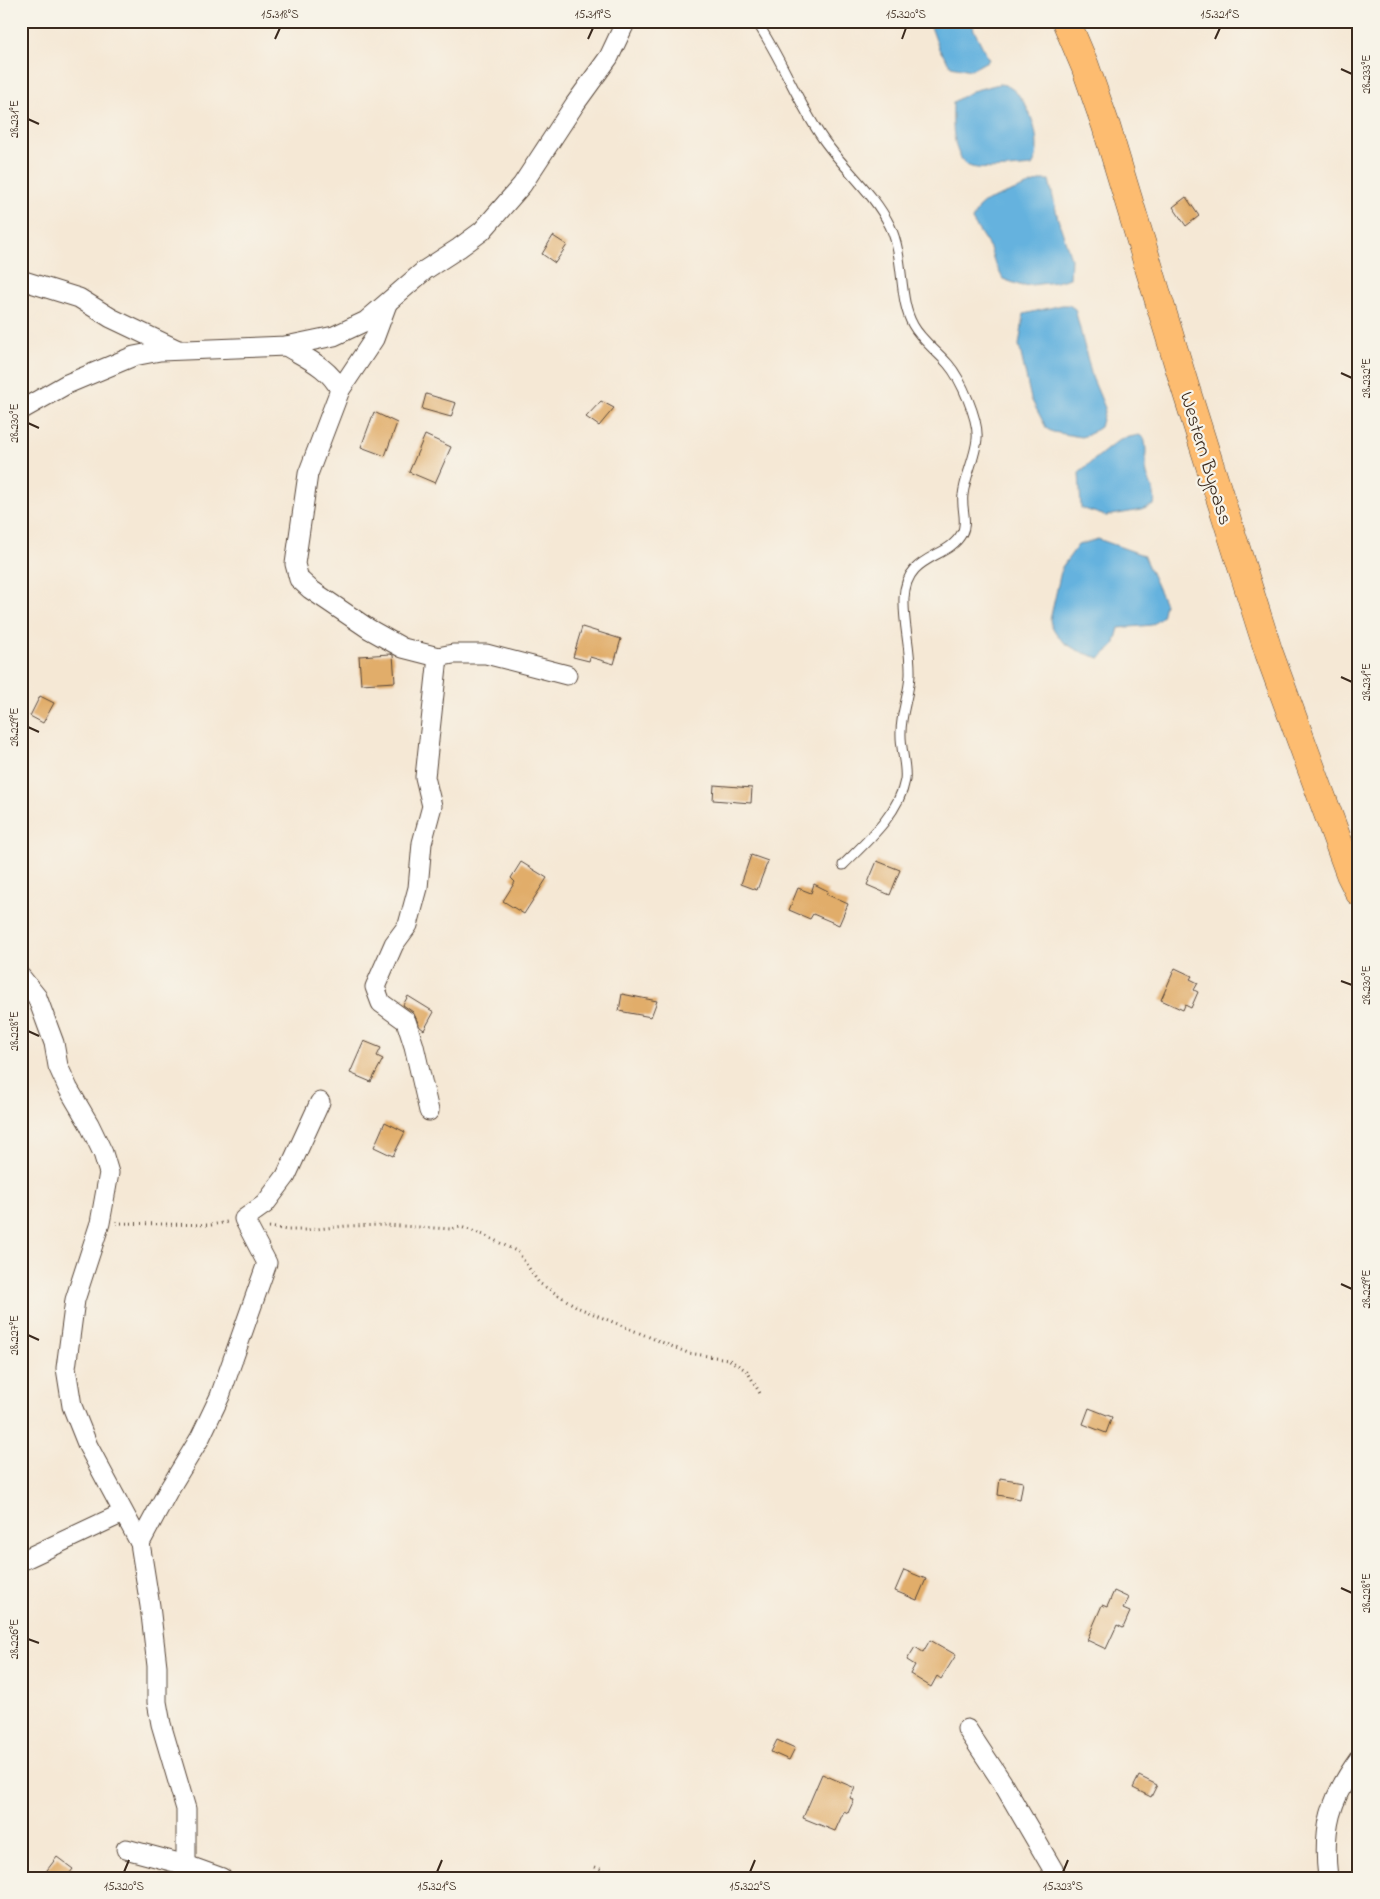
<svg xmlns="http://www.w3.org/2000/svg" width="1380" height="1899" font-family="'Indie Flower',sans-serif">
  <rect width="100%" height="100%" fill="#f7f3e8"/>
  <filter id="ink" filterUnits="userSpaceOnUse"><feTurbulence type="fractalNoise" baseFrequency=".02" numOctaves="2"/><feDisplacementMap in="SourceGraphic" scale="10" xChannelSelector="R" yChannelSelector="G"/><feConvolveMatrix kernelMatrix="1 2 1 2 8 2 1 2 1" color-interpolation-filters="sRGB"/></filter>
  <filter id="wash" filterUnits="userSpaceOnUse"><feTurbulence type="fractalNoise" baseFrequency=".0096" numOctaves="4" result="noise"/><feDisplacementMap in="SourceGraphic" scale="20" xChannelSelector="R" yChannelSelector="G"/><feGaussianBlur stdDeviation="1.12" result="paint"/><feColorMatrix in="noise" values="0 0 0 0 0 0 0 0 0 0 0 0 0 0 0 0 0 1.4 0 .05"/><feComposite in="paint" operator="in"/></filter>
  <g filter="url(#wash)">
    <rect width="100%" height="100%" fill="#f5e8d5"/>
    <g fill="#65b2de" stroke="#506e7e">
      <polygon points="929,21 972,21 974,30 989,60 971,70 951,66 939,49"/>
      <path d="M999,84C1026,84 1047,146 1032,166C1019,167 977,172 967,165C960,160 956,148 955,141C952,128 953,114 953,102L972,91Z"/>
      <polygon points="1042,180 1049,180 1058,219 1071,258 1070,278 1056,282 1022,286 1003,279 994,261 990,248 972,220 978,208 985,202"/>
      <polygon points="1062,305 1069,305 1075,309 1092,377 1105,408 1100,427 1088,435 1081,437 1053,432 1047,429 1031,399 1019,345 1024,314"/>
      <path d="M1139,435L1144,438C1148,450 1144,462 1147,474C1150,485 1157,494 1154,505L1141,510L1106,516L1081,508L1079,472L1120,439Z"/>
      <path d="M1098,539L1143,555L1165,604L1162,617L1152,625L1119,628L1114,646L1100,658C1081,653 1054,643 1050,620L1062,567L1078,545Z"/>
    </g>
    <g id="blocks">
      <g fill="#e1ad6a">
        <polygon points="1186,197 1199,216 1186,226 1173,207"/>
        <polygon points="553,236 567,245 555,263 542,254"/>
        <polygon points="426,394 456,403 451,417 422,409"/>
        <polygon points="601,401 614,408 599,426 586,417"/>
        <polygon points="374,412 397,423 385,456 361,447"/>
        <polygon points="425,435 451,447 435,483 409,472"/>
        <polygon points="582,627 621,639 614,664 590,657 589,661 573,657"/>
        <polygon points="390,654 393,655 395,682 361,684 359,656"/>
        <polygon points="40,696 54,703 43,723 30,716"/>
        <polygon points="714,785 752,788 751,803 713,800"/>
        <polygon points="751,855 768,861 757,890 741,884"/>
        <polygon points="877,861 900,870 890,895 867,885"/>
        <polygon points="521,862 547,878 524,914 503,901 515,882 511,878"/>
        <polygon points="814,884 828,891 826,894 848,904 839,925 813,914 810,919 789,910 798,888 811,893"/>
        <polygon points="1175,968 1192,976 1190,979 1198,983 1194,990 1198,992 1191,1008 1185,1005 1183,1010 1161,1000"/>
        <polygon points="622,994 657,1001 651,1017 619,1011"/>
        <polygon points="408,996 434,1012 424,1030 420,1027 413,1012 403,1005"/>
        <polygon points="364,1041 381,1048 377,1056 383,1059 371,1082 350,1073"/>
        <polygon points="385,1122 405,1132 393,1156 374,1147"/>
        <polygon points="1089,1408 1112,1417 1106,1433 1083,1424"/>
        <polygon points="1000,1478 1023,1482 1020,1499 998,1495"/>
        <polygon points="904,1570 926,1579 917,1600 895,1591"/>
        <polygon points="1114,1591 1129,1598 1123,1609 1130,1612 1123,1628 1117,1625 1106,1649 1087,1640 1102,1605 1107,1607"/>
        <polygon points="930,1640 956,1655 941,1679 937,1676 931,1687 910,1674 915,1665 907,1660 915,1647 923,1652"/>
        <polygon points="777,1740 795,1748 789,1760 771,1752"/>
        <polygon points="822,1774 855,1788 850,1798 854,1800 848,1813 844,1811 835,1831 803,1818"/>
        <polygon points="1139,1776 1157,1785 1151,1797 1133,1788"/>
        <polygon points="57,1857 73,1869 66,1878 41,1878"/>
      </g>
    </g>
  </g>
  <g filter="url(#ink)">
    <use href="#blocks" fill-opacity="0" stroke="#574639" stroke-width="1"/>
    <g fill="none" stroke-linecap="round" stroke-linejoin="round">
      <defs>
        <path id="service" d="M756,21C782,59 797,102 823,139C844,169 874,193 890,226C905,257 898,299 913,325C921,340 937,351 948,364C961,379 979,420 977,439C975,459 965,476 963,495C961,508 968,522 962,533C948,560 906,553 904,598C903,624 911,649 910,675C909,695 901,713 901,732C900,748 907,765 905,780C899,814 866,842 843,865"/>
        <g id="minor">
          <polyline points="21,280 79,298 111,318 176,349"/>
          <path d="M286,346C306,358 330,368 340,390L308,474L295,564L299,579L310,589L369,629L403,648L438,657L453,654H486L567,675"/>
          <polyline points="340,390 374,339 387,304"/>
          <polyline points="21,410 67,384 134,356 160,351 286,346 334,336 366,321 425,270 459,248 482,231 522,185 575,104 609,57 626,21"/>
          <polyline points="21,977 37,997 54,1043 58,1066 68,1088 89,1124 103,1153 109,1173 100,1223 75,1300 66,1368 72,1406 88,1446 140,1543 150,1606 157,1666 157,1702 161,1724 186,1809 186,1878"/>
          <polyline points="429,1111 414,1046 406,1021 381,1003 375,987 394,944 408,925 418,888 422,843 432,806 425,777 438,657"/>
          <polyline points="140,1543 168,1491 200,1438 220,1396 267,1263 244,1219 265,1204 286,1176 320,1102"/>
          <polyline points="21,1561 123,1513"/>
          <polyline points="967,1729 1002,1782 1058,1878"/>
          <polyline points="126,1849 186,1865 222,1878"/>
          <path d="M1328,1878C1322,1828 1330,1799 1359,1759"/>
        </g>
        <polyline id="primary" points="1066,21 1085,66 1106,126 1186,390 1269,653 1350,874 1359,892"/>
      </defs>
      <use href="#service" stroke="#574639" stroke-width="11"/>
      <use href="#minor" stroke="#574639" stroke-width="21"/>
      <use href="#primary" stroke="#574639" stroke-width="29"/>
      <g stroke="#574639" stroke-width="3" stroke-dasharray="1 4" stroke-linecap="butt">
        <polyline points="116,1223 211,1225 227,1222"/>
        <polyline points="269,1227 287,1230 306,1230 346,1226 385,1225 451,1229 461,1227 484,1235 518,1252 539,1283 579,1308 688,1353 728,1359 747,1371 761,1395"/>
        <polyline points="595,1867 622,1878"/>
      </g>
      <use href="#service" stroke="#fff" stroke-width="9"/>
      <use href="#minor" stroke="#fff" stroke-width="19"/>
      <use href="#primary" stroke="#fdbc70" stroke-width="28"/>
    </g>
  </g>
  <path fill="none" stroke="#3b2a1e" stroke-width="2" d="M275,39L280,28M588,39L593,28M902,39L906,28M1215,39L1220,28M1341,69L1352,74M28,119L39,124M1341,373L1352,378M28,423L39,428M1341,677L1352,682M28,727L39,732M1341,981L1352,985M28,1031L39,1036M1341,1284L1352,1289M28,1335L39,1340M1341,1588L1352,1593M28,1639L39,1643M124,1872L129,1860M437,1872L442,1860M750,1872L755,1860M1063,1872L1068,1860"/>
  <g text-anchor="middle" stroke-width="4.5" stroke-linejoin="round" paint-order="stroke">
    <g font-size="20" fill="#3b2a1e" stroke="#f7f3e8">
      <text transform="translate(1207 458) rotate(73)" y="7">Western Bypass</text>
    </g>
  </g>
  <rect width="1380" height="1899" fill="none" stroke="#f7f3e8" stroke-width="55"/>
  <rect x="28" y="28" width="1324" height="1844" fill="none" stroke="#3b2a1e" stroke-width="2"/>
  <g font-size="12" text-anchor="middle" fill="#3b2a1e">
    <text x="280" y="18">15.318°S</text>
    <text x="593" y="18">15.319°S</text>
    <text x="906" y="18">15.320°S</text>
    <text x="1220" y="18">15.321°S</text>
    <text transform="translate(1366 74) rotate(-90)" y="4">28.233°E</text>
    <text transform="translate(14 119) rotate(-90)" y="4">28.231°E</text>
    <text transform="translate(1366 378) rotate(-90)" y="4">28.232°E</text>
    <text transform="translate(14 423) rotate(-90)" y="4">28.230°E</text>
    <text transform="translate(1366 682) rotate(-90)" y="4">28.231°E</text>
    <text transform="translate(14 727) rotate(-90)" y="4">28.229°E</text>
    <text transform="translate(1366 985) rotate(-90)" y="4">28.230°E</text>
    <text transform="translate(14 1031) rotate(-90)" y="4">28.228°E</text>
    <text transform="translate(1366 1289) rotate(-90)" y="4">28.229°E</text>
    <text transform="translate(14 1335) rotate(-90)" y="4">28.227°E</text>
    <text transform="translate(1366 1593) rotate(-90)" y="4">28.228°E</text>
    <text transform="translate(14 1639) rotate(-90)" y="4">28.226°E</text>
    <text x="124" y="1890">15.320°S</text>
    <text x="437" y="1890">15.321°S</text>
    <text x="750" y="1890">15.322°S</text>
    <text x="1063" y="1890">15.323°S</text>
  </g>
</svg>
